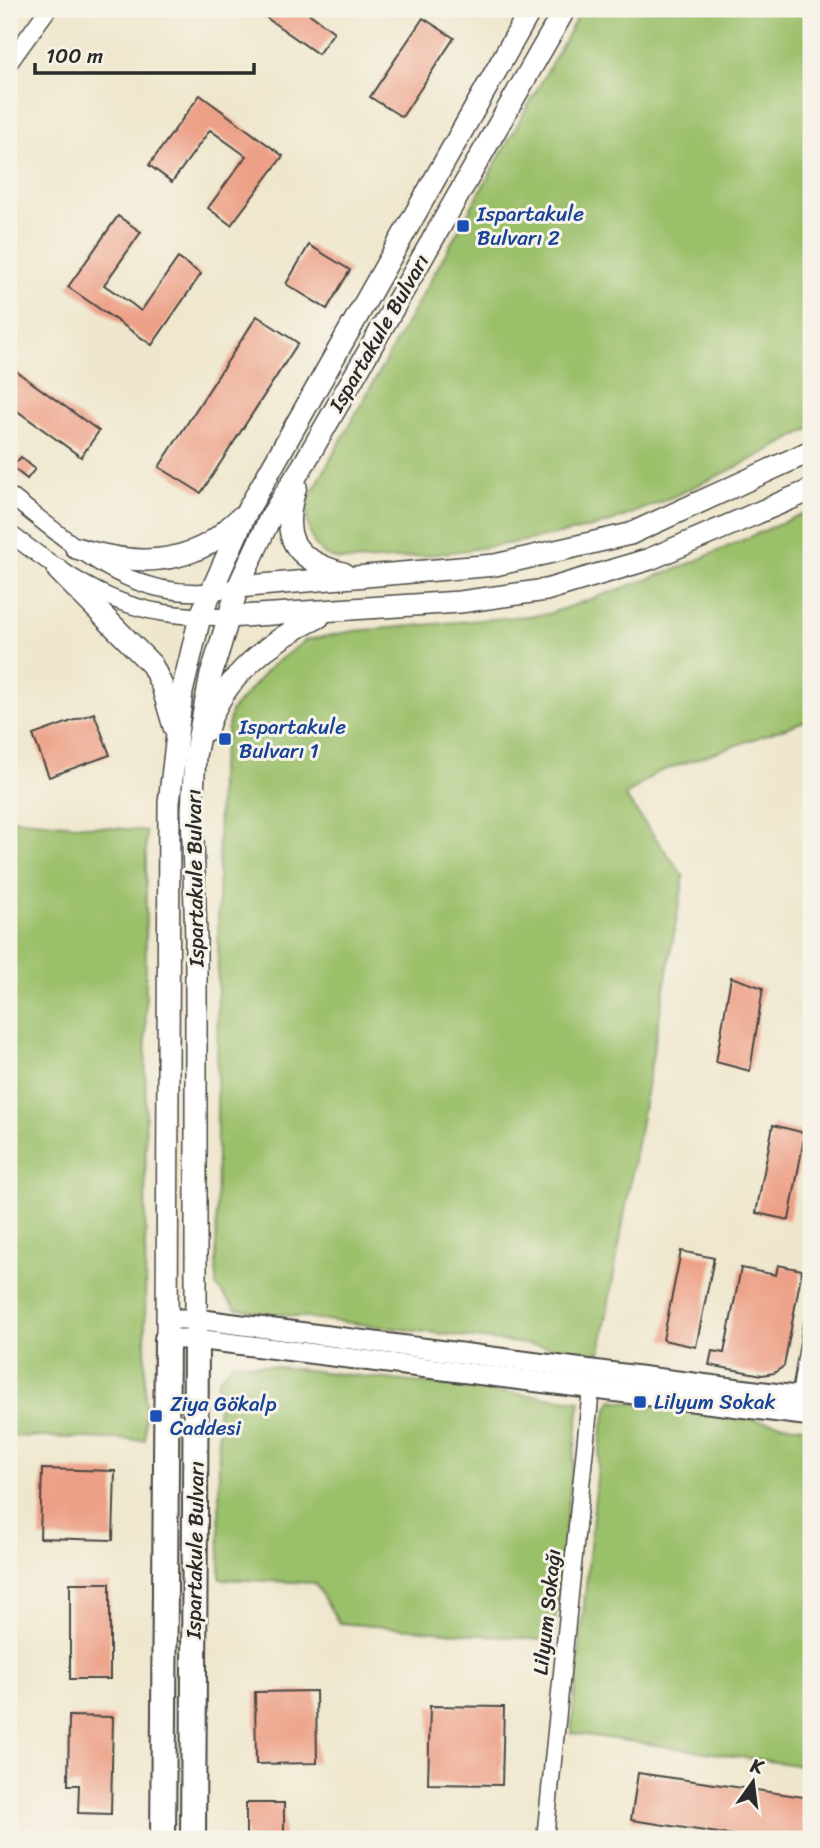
<svg xmlns="http://www.w3.org/2000/svg" width="820" height="1848" font-family="Sriracha,sans-serif">
  <rect width="100%" height="100%" fill="#f7f3e8"/>
  <filter id="ink" filterUnits="userSpaceOnUse"><feTurbulence type="fractalNoise" baseFrequency=".0143" numOctaves="2"/><feDisplacementMap in="SourceGraphic" scale="14" xChannelSelector="R" yChannelSelector="G"/><feConvolveMatrix kernelMatrix="1 2 1 2 8 2 1 2 1" color-interpolation-filters="sRGB"/></filter>
  <filter id="wash" filterUnits="userSpaceOnUse"><feTurbulence type="fractalNoise" baseFrequency=".00686" numOctaves="4" result="noise"/><feDisplacementMap in="SourceGraphic" scale="28" xChannelSelector="R" yChannelSelector="G"/><feGaussianBlur stdDeviation="1.57" result="paint"/><feColorMatrix in="noise" values="0 0 0 0 0 0 0 0 0 0 0 0 0 0 0 0 0 1.4 0 .05"/><feComposite in="paint" operator="in"/></filter>
  <g filter="url(#wash)">
    <rect width="100%" height="100%" fill="#efe7cd"/>
    <g fill="#9bc06a" stroke="#63764a" stroke-width="2">
      <path d="M582,9H811V428C747,463 682,495 613,521C575,535 360,572 329,557C307,546 304,516 310,496Z"/>
      <polygon points="811,510 811,719 656,773 625,796 684,877 600,1353 236,1309 216,1286 219,773 231,711 270,667 306,640 354,631 548,614 677,569"/>
      <polygon points="9,819 146,831 145,1440 9,1436"/>
      <polygon points="234,1362 580,1401 553,1641 339,1623 315,1583 220,1579 218,1380"/>
      <polygon points="611,1400 811,1428 811,1767 571,1733 602,1428"/>
    </g>
    <g id="blocks">
      <g fill="#eda087">
        <polygon points="254,9 303,9 334,32 318,54"/>
        <polygon points="423,18 454,38 402,117 370,97"/>
        <polygon points="200,95 283,156 231,225 208,208 246,156 210,130 172,182 149,165"/>
        <polygon points="118,216 141,232 104,285 132,304 141,311 178,258 201,274 152,345 68,287"/>
        <polygon points="309,245 350,270 327,309 286,284"/>
        <polygon points="257,316 298,343 201,493 159,467"/>
        <polygon points="13,369 99,431 81,457 9,405 9,376"/>
        <polygon points="21,457 35,469 27,479 12,467"/>
        <polygon points="94,713 110,755 49,777 33,735"/>
        <polygon points="731,977 763,988 750,1071 716,1062"/>
        <polygon points="773,1125 805,1133 789,1220 756,1213"/>
        <polygon points="681,1251 714,1258 696,1347 663,1340"/>
        <polygon points="778,1265 802,1270 784,1366 774,1373 762,1375 709,1365 712,1351 724,1353 741,1268 776,1275"/>
        <polygon points="42,1469 115,1471 113,1540 40,1538"/>
        <rect x="70" y="1583" width="40" height="96"/>
        <polygon points="316,1691 317,1763 256,1764 255,1692"/>
        <polygon points="430,1706 504,1707 502,1785 428,1784"/>
        <polygon points="69,1716 113,1717 111,1814 78,1813 79,1785 68,1785"/>
        <polygon points="638,1773 811,1798 811,1839 744,1839 745,1837 631,1820"/>
        <rect x="246" y="1803" width="38" height="36"/>
      </g>
    </g>
  </g>
  <g filter="url(#ink)">
    <use href="#blocks" fill-opacity="0" stroke="#484743" stroke-width="2"/>
    <g fill="none" stroke-linecap="round" stroke-linejoin="round">
      <defs>
        <g id="minor">
          <polyline points="9,63 48,9"/>
          <path d="M9,495C81,550 139,611 238,587"/>
          <path d="M9,533C87,591 126,618 227,617"/>
          <polyline points="800,1396 811,1327"/>
          <polyline points="545,1839 591,1389"/>
        </g>
        <g id="tertiary">
          <polyline points="167,1319 196,1319 811,1398"/>
          <polyline points="167,1339 196,1339 811,1416"/>
        </g>
        <g id="secondary">
          <path d="M296,486C280,537 292,559 343,573"/>
          <path d="M76,548C120,561 164,568 208,544C220,537 231,525 241,517"/>
          <polyline points="58,570 152,665 162,686 174,727"/>
          <polyline points="238,587 495,565 630,534 811,451"/>
          <polyline points="227,617 460,602 546,590 650,559 811,490"/>
          <path d="M207,730C221,678 272,639 319,617"/>
          <polyline points="167,1339 169,803 182,692 200,617 246,513 531,9"/>
          <polyline points="196,1339 196,939 192,810 195,756 211,675 238,587 270,518 305,462 565,9"/>
        </g>
        <g id="primary">
          <polyline points="163,1839 167,1339"/>
          <polyline points="193,1839 196,1339"/>
        </g>
      </defs>
      <use href="#minor" stroke="#484743" stroke-width="19"/>
      <use href="#tertiary" stroke="#484743" stroke-width="23"/>
      <use href="#secondary" stroke="#484743" stroke-width="24"/>
      <use href="#primary" stroke="#484743" stroke-width="28"/>
      <use href="#minor" stroke="#fff" stroke-width="16"/>
      <use href="#tertiary" stroke="#fff" stroke-width="19"/>
      <use href="#secondary" stroke="#fff" stroke-width="21"/>
      <use href="#primary" stroke="#fff" stroke-width="24"/>
    </g>
  </g>
  <g fill="#1a4fb4" stroke="#f7f3e8" stroke-width="2.5">
    <rect x="456" y="219" width="14" height="14" rx="3.5"/>
    <rect x="218" y="732" width="14" height="14" rx="3.5"/>
    <rect x="633" y="1395" width="14" height="14" rx="3.5"/>
    <rect x="149" y="1409" width="14" height="14" rx="3.5"/>
  </g>
  <g text-anchor="middle" stroke-width="6" stroke-linejoin="round" paint-order="stroke">
    <g font-size="21" fill="#164399" stroke="#f7f3e8" text-anchor="start">
      <text x="477" y="221">Ispartakule<tspan x="477" dy="24">Bulvarı 2</tspan></text>
      <text x="239" y="734">Ispartakule<tspan x="239" dy="24">Bulvarı 1</tspan></text>
      <text x="654" y="1409">Lilyum Sokak</text>
      <text x="170" y="1411">Ziya Gökalp<tspan x="170" dy="24">Caddesi</tspan></text>
    </g>
    <g font-size="21" fill="#2b2b2b" stroke="#f7f3e8">
      <text transform="translate(379 333) rotate(-60)" y="7">Ispartakule Bulvarı</text>
      <text transform="translate(195 878) rotate(-91)" y="7">Ispartakule Bulvarı</text>
      <text transform="translate(195 1550) rotate(-89)" y="7">Ispartakule Bulvarı</text>
      <text transform="translate(547 1612) rotate(-84)" y="7">Lilyum Sokağı</text>
    </g>
  </g>
  <rect width="820" height="1848" fill="none" stroke="#f7f3e8" stroke-width="35"/>
  <g transform="translate(753 1782) rotate(14)" stroke="#f7f3e8" stroke-width="5" paint-order="stroke">
  <path d="M0-5L12 26L0 18L-12 26Z" fill="#2b2b2b"/>
  <text y="-10" font-size="19" font-weight="bold" text-anchor="middle" fill="#2b2b2b">K</text>
  </g>
  <path d="M35 63v10h219v-10" fill="none" stroke="#2b2b2b" stroke-width="3.5"/>
  <text x="46" y="63" font-size="21" fill="#2b2b2b" stroke="#f7f3e8" stroke-width="5" paint-order="stroke">100 m</text>
</svg>
